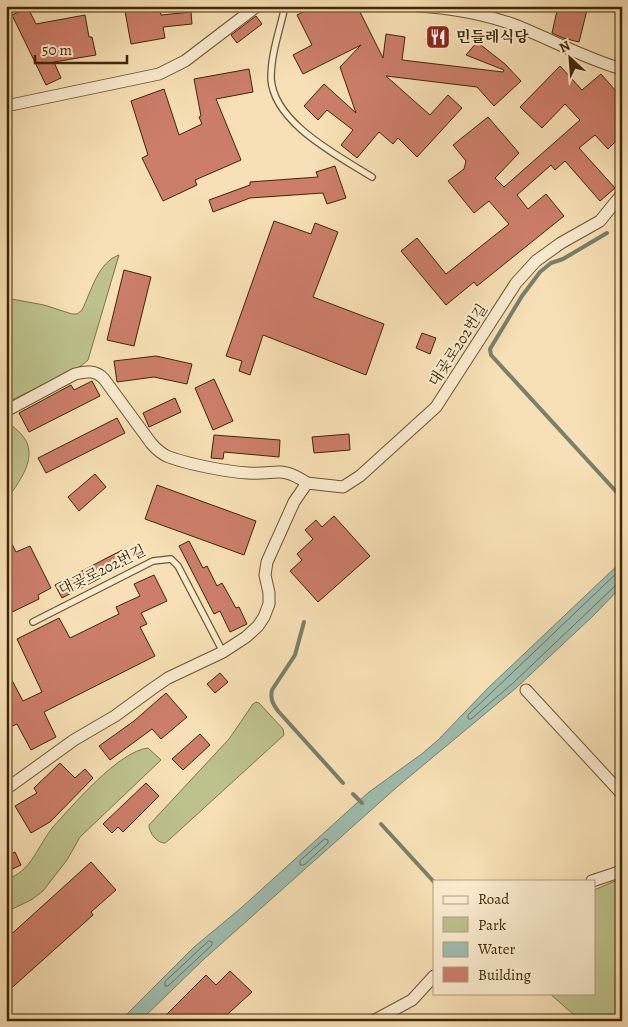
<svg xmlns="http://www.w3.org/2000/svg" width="628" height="1027" font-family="Alegreya,'Noto Serif KR',serif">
  <rect width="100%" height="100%" fill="#f7e0b5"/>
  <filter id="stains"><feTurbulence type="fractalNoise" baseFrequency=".004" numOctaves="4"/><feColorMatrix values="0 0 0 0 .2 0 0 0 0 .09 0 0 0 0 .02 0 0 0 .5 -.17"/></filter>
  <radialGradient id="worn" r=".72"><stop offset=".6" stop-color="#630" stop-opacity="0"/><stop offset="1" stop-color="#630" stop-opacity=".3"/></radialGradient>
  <g fill="#bdc28d" stroke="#7e7449">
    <path d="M119,255L88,360L81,366L6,403V298L44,305L72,314H77L82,310C91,292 98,262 119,255Z"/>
    <path d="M6,422C46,446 26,472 6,501Z"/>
    <path d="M256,702L259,703L283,729L284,735L170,839L165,843C157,843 149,833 149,825L229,739L253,704Z"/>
    <path d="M148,748L161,760L80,837L67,860L43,891L31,900L6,912V879C31,873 38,845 53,827C73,805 119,751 148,748Z"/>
    <polygon points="622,878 622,1021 581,1021 549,993 594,993 594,890"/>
  </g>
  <polygon fill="#9dbdaf" stroke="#77816b" points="622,561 622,586 593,616 516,688 397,787 203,960 140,1021 120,1021 193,948 241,908 369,792 423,753 438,740 488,688"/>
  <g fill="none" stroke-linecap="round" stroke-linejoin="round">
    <g stroke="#6e725a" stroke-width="1">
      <polyline points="622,568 468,715 468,719 471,719 512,684 616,585 622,583"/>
      <polygon points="325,839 328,840 328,843 304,865 300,865 300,861"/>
      <polygon points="209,941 212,942 212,945 168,986 165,986 165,982"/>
    </g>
    <g stroke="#77816b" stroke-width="4">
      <polyline points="607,233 563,259 551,263 540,272 522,296 490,349 491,355 622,498"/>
      <path d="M304,622L295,655L272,690C270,699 273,704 278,711L343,783"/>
      <polyline points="353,794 362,803"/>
      <polyline points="381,824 434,882"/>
    </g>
  </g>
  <g fill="#cc7e69" stroke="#3f2705">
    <polygon points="124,6 159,6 161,15 191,12 192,24 163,27 165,38 131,44"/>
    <polygon points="315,6 357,6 383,58 386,34 405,37 402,60 503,72 504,70 466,55 477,42 505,64 521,81 494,106 477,87 386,76 430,115 448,95 462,108 417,157 398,138 393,144 379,132 357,158 341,145 353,130 327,110 318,120 304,106 324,84 356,113 340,67 361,45 303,74 293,55 312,45 297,15"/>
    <polygon points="558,6 588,6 579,42 563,38 552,33"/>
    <polygon points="28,8 36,24 85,15 89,37 92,37 96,55 54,62 61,78 46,85 12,15"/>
    <polygon points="256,16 262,24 237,43 231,35"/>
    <polygon points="431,26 450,34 444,47 426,40"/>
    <polygon points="560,66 582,90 601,74 622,98 622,135 608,149 595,135 579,148 615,188 600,201 565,161 555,170 551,165 517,195 528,209 546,194 564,216 477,286 474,282 446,305 401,251 417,238 446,274 509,224 489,201 474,213 448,181 464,169 466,161 453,145 488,117 519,153 495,178 504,187 580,120 565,104 542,128 520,107"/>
    <polygon points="249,69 253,92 216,99 241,160 195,180 197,185 163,201 142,158 148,155 131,101 164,89 179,135 202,124 199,117 201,116 194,79"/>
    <polygon points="335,166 346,198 327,204 323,193 250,198 213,212 209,200 250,185 250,182 318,177 316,172"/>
    <polygon points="274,221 311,234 315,223 338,232 313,297 384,324 366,375 263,335 250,375 239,371 242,361 226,356"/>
    <polygon points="124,270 151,277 134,346 107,340"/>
    <polygon points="422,333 436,338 430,354 416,348"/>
    <polygon points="156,356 192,364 187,384 154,377 117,382 114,361"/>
    <polygon points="214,379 233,421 213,430 195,388"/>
    <polygon points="92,381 100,396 29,432 19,413 71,385 74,390"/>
    <polygon points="175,398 181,412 149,427 143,413"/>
    <polygon points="117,418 125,433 46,473 38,458"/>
    <polygon points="349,434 350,450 314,453 312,437"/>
    <polygon points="214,435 280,440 279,457 224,452 223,459 211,458"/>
    <polygon points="95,474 106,487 79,511 68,497"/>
    <polygon points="157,485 256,521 244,555 145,519"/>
    <polygon points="334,516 370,556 318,602 290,571 302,560 297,554 313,539 305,530 316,520 322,527"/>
    <polygon points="6,532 16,552 30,546 51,588 38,595 39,599 6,615"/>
    <polygon points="189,541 203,568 207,566 217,586 222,583 236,608 239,607 247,624 230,632 220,611 214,614 179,546"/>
    <polygon points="126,548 133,561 62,598 55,585"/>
    <polygon points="154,575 167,601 141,613 147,624 140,627 155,656 44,712 56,737 31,750 17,724 6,729 6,669 23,701 42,692 17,639 59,618 70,638 119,614 116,607 140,596 134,584"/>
    <polygon points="220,673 228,682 215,693 207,684"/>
    <polygon points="166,693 187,717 161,739 152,729 110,760 99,746 134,721"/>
    <polygon points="200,734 210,745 183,770 172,759"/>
    <polygon points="60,763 75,778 85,769 93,778 50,822 31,833 15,806 37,793 34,788"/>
    <polygon points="146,783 159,796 123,832 118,827 112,833 103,824"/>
    <polygon points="15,852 21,865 6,872 6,856"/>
    <polygon points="91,862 116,890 91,912 93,915 6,993 6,939"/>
    <polygon points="230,971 252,992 220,1021 160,1021 206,975 216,985"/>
  </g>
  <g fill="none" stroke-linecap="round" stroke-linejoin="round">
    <defs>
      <g id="lane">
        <path d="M285,6C280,30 271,53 271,78C273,123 339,156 372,177"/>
        <polyline points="33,622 153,561 171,559 178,566 223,652"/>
      </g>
      <g id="street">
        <path d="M418,6C450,8 481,13 512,24C549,38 583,58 622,69"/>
        <polyline points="6,106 159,74 185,61 257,6"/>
        <path d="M6,411L75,374C86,371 96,370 104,379L151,443C156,449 161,454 169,457C188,464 227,472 248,473C277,475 281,465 307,483"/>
        <polyline points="526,690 622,794"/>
        <polyline points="6,789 74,740 115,716 152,689 168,678 223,652 246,637 258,626 264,617 269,604 269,593 265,575 267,562 294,502 307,483 343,487 360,476 436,407 516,283 536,261 561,243 600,221 622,194"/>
        <polyline points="592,881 622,871"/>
        <polyline points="373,1021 412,1000 434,976"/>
      </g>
    </defs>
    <use href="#lane" stroke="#6d5531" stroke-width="8"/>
    <use href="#street" stroke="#6d5531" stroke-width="13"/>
    <use href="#lane" stroke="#faebcf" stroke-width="5.5"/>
    <use href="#street" stroke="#faebcf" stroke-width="11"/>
  </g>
  <defs>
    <symbol id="restaurant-square" viewBox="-11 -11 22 22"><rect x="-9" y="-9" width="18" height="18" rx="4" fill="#8f2418" stroke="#faebcf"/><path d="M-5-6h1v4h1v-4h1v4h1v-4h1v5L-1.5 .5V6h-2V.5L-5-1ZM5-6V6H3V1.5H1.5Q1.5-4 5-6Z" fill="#fff"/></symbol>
  </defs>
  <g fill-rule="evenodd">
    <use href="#restaurant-square" x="424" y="23" width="28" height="28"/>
  </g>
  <g text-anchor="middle" stroke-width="4.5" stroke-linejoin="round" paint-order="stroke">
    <g font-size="15" font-weight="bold" fill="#3f2705" stroke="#faebcf" text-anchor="start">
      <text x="456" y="42">민들레식당</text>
    </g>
    <g font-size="15" fill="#3f2705" stroke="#faebcf">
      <text transform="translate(458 345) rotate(-57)" y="5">대곶로202번길</text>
      <text transform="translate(102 570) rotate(-26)" y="5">대곶로202번길</text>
    </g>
  </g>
  <rect width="628" height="1027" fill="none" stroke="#f7e0b5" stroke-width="25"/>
  <rect x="8" y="8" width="613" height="1012" fill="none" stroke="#3f2705" stroke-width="2.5"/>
  <rect x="12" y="12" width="603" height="1002" fill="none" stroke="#3f2705"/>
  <rect x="433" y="880" width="162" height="115" fill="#faebcf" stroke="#af9d7e"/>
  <rect x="443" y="896" width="25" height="8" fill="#faebcf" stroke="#af9d7e"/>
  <text x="478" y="904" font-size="15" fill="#3f2705">Road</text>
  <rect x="443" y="917" width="25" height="15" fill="#bdc28d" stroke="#af9d7e"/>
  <text x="478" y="930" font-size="15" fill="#3f2705">Park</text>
  <rect x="443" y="942" width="25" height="15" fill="#9dbdaf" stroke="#af9d7e"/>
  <text x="478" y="954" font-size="15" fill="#3f2705">Water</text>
  <rect x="443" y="967" width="25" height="15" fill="#cc7e69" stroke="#af9d7e"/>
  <text x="478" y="980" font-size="15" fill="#3f2705">Building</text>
  <g transform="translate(570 58) rotate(334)" stroke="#faebcf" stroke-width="4" paint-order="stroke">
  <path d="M0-4L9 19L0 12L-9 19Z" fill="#3f2705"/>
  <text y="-8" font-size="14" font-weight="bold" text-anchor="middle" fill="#3f2705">N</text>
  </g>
  <path d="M35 55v8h92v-8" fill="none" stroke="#3f2705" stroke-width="2.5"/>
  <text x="42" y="55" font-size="15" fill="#3f2705" stroke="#faebcf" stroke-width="4" paint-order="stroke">50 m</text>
  <rect width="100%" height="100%" filter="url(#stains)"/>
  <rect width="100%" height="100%" fill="url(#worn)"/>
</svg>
